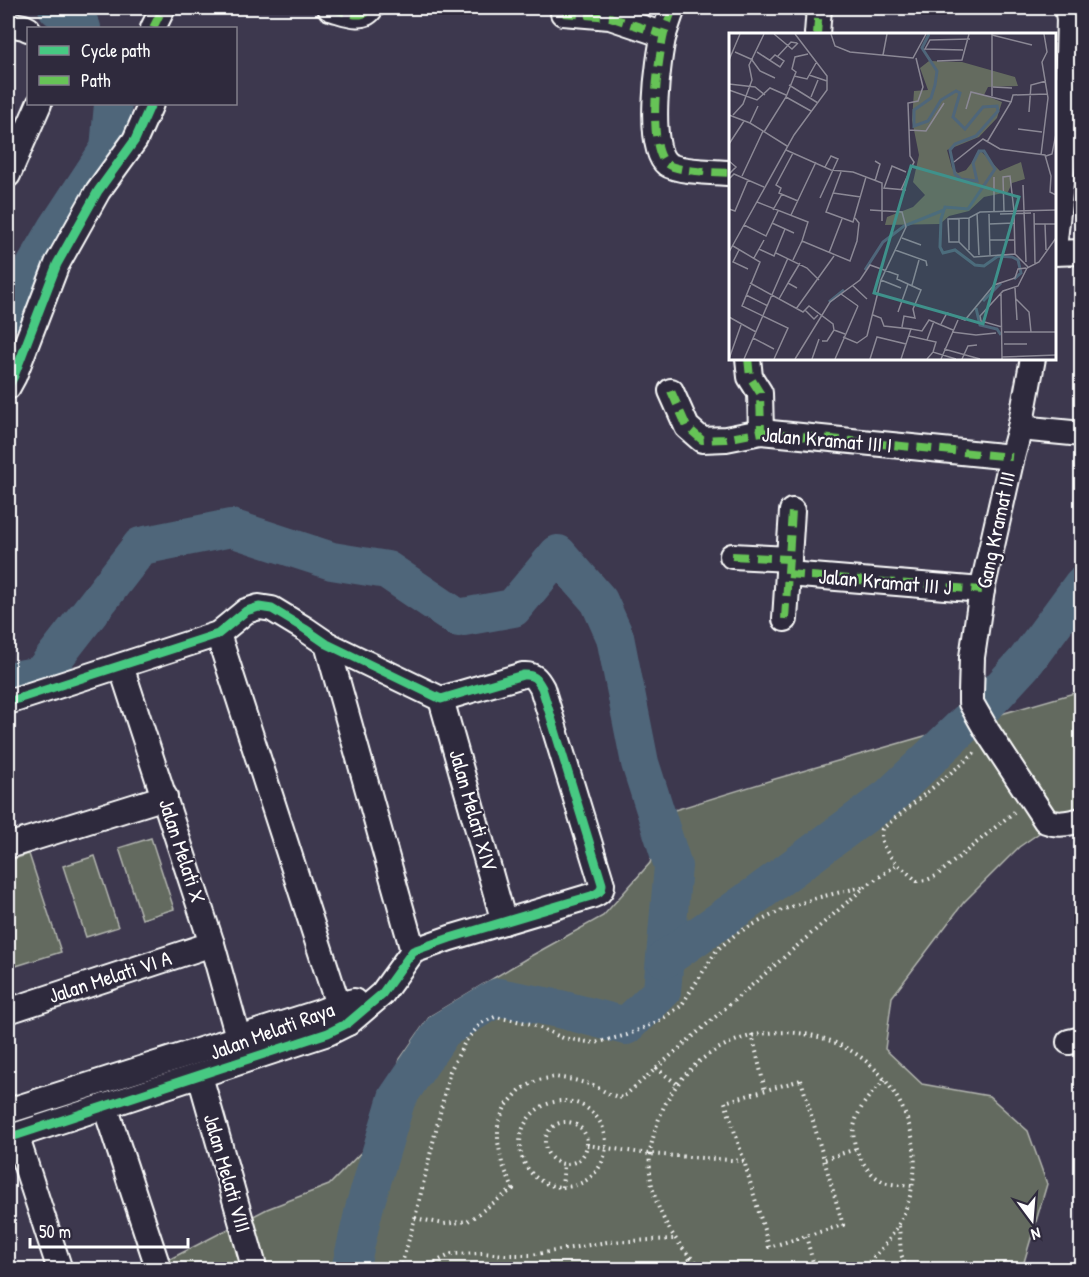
<svg xmlns="http://www.w3.org/2000/svg" width="1089" height="1277" font-family="'Patrick Hand',sans-serif">
  <rect width="100%" height="100%" fill="#3d384e"/>
  <filter id="ink" filterUnits="userSpaceOnUse"><feTurbulence type="fractalNoise" baseFrequency=".0167" numOctaves="2"/><feDisplacementMap in="SourceGraphic" scale="12" xChannelSelector="R" yChannelSelector="G"/><feConvolveMatrix kernelMatrix="1 2 1 2 8 2 1 2 1" color-interpolation-filters="sRGB"/></filter>
  <g filter="url(#ink)">
    <g fill="#646b5f" stroke="#b2b5af" stroke-width="1.5">
      <polygon points="1081,691 1081,804 1019,847 964,902 892,997 885,1049 922,1084 989,1096 1028,1131 1047,1184 1022,1269 157,1270 172,1258 267,1209 329,1185 378,1135 400,1059 430,1016 529,957 603,916 650,863 668,812 775,779"/>
      <polygon points="151,838 174,909 142,919 119,848"/>
      <polygon points="29,854 61,952 16,966 8,940 8,861"/>
      <polygon points="95,856 118,927 86,937 63,866"/>
    </g>
    <g fill="none" stroke-linecap="round" stroke-linejoin="round">
      <g stroke="#4f667a" stroke-width="38">
        <polyline points="57,8 78,22 82,28"/>
        <polyline points="8,312 56,230 109,149 113,104"/>
        <polyline points="8,681 41,675 141,546 231,528 332,561 387,570 458,618 513,608 558,554 599,601 615,637 640,763 673,866 662,991 626,1026 560,1009 498,997 443,1030 397,1098 365,1205 350,1270"/>
        <polyline points="665,959 759,893 890,796 991,699 1026,661 1082,585"/>
      </g>
      <defs>
        <g id="minor">
          <path d="M330,8C343,11 363,21 371,8"/>
          <path d="M673,8C670,16 667,25 664,34C658,59 646,148 667,164C678,172 716,172 730,173"/>
          <polyline points="563,13 610,17 664,35"/>
          <polyline points="8,24 24,27 28,29"/>
          <polyline points="153,28 163,8"/>
          <polyline points="817,34 819,8"/>
          <polyline points="8,175 39,104"/>
          <polyline points="1054,249 1066,138 1069,19 1067,8"/>
          <polyline points="1054,253 1082,252"/>
          <polyline points="748,358 750,377 760,393 761,432"/>
          <path d="M1033,358L1020,428L1012,457L982,590L972,657L971,694V703L987,731L1046,821C1059,826 1069,823 1082,820"/>
          <polyline points="8,387 14,376 57,264 98,191 135,140 151,104"/>
          <polyline points="671,391 687,427 702,440 726,439 761,432 1012,457"/>
          <polyline points="1020,428 1082,434"/>
          <polyline points="732,556 789,559"/>
          <polyline points="788,574 982,590"/>
          <polyline points="785,619 792,511"/>
          <polyline points="218,634 338,1005 348,1023"/>
          <polyline points="327,644 413,951"/>
          <polyline points="121,666 212,944 238,1037"/>
          <polyline points="441,699 504,922"/>
          <path d="M8,702L218,634L246,611L259,607L272,609L305,629L327,644L441,699L523,675C534,674 537,679 542,688L602,884C602,892 598,893 591,896L450,938L413,951L382,994L348,1023L328,1033L8,1138"/>
          <polyline points="8,846 165,797"/>
          <polyline points="8,1011 212,944"/>
          <polyline points="1069,1042 1082,1039"/>
          <polyline points="200,1076 255,1270"/>
          <polyline points="105,1106 159,1270"/>
          <polyline points="8,1111 320,1012 338,1005 354,1001"/>
          <polyline points="16,1135 60,1270"/>
        </g>
      </defs>
      <use href="#minor" stroke="#fff" stroke-width="28"/>
      <g stroke="#fff" stroke-width="4" stroke-dasharray="1.5 4.5" stroke-linecap="butt">
        <path d="M975,753L882,829C876,851 903,868 917,881L927,880L936,876L1014,812"/>
        <polyline points="752,1034 765,1090"/>
        <polyline points="656,1068 677,1084"/>
        <polygon points="801,1080 843,1225 769,1247 744,1161 725,1102"/>
        <path d="M885,1080C871,1093 858,1107 854,1127C850,1147 866,1174 884,1182C893,1185 903,1185 913,1186"/>
        <circle cx="563" cy="1144" r="43"/>
        <circle cx="566" cy="1143" r="21"/>
        <polyline points="587,1145 649,1154 744,1161"/>
        <polyline points="825,1159 856,1149"/>
        <polyline points="562,1187 564,1164"/>
        <polyline points="415,1218 444,1224 468,1221 513,1189 502,1163 498,1142 498,1123 505,1107 520,1090 538,1080 555,1077 574,1080 593,1085 609,1094 622,1098 866,886 898,864"/>
        <polyline points="899,1226 901,1254 907,1270"/>
        <polyline points="806,1236 815,1270"/>
        <polyline points="689,1258 695,1270"/>
        <polyline points="400,1270 415,1218 450,1071 465,1042 481,1023 495,1017 512,1020 531,1024 563,1038 595,1043 627,1035 659,1021 681,1006 717,950 737,933 782,910 816,898 866,886"/>
        <polyline points="426,1270 429,1265 452,1254 482,1253 505,1255 531,1255 607,1242 674,1239"/>
        <path d="M705,1270C669,1242 641,1188 652,1142C657,1122 664,1102 677,1085C732,1010 849,1016 896,1096C910,1119 917,1147 914,1174C910,1214 890,1245 860,1270"/>
      </g>
      <use href="#minor" stroke="#2f2a3d" stroke-width="24"/>
      <g stroke="#66c356" stroke-width="8" stroke-dasharray="15 8" stroke-linecap="butt">
        <path d="M330,8C343,11 363,21 371,8"/>
        <path d="M673,8C670,16 667,25 664,34C658,59 646,148 667,164C678,172 716,172 730,173"/>
        <polyline points="563,13 610,17 664,35"/>
        <polyline points="153,28 163,8"/>
        <polyline points="817,34 819,8"/>
        <polyline points="748,358 750,377 760,393 761,432"/>
        <polyline points="671,391 687,427 702,440 726,439 761,432 1012,457"/>
        <polyline points="732,556 789,559"/>
        <polyline points="788,574 982,590"/>
        <polyline points="785,619 792,511"/>
      </g>
      <defs>
        <g id="cycleway">
          <polyline points="8,387 14,376 57,264 98,191 135,140 151,104"/>
          <path d="M8,702L218,634L246,611L259,607L272,609L305,629L327,644L441,699L523,675C534,674 537,679 542,688L602,884C602,892 598,893 591,896L450,938L413,951L382,994L348,1023L328,1033L8,1138"/>
        </g>
      </defs>
      <use href="#cycleway" stroke="#2f2a3d" stroke-width="13"/>
      <use href="#cycleway" stroke="#46c982" stroke-width="9"/>
    </g>
  </g>
  <g text-anchor="middle" stroke-width="4.5" stroke-linejoin="round" paint-order="stroke">
    <g font-size="21" fill="#fff" stroke="#2f2a3d">
      <text transform="translate(827 440) rotate(5)" y="7">Jalan Kramat III I</text>
      <text transform="translate(996 530) rotate(-78)" y="7">Gang Kramat III</text>
      <text transform="translate(885 582) rotate(5)" y="7">Jalan Kramat III J</text>
      <text transform="translate(473 810) rotate(74)" y="7">Jalan Melati XIV</text>
      <text transform="translate(182 851) rotate(72)" y="7">Jalan Melati X</text>
      <text transform="translate(110 977) rotate(-18)" y="7">Jalan Melati VI A</text>
      <text transform="translate(272 1031) rotate(-20)" y="7">Jalan Melati Raya</text>
      <text transform="translate(227 1173) rotate(74)" y="7">Jalan Melati VIII</text>
    </g>
  </g>
  <g transform="translate(729 33)">
    <rect width="327" height="327" fill="#3d384e"/>
    <path d="M200,28L233,29L286,44L289,53L259,54L255,62L273,69L268,85L250,104L218,117L223,135L229,140L237,137L252,118L271,138L292,129L296,146L283,150L279,159L255,164L240,178L220,183L211,191L156,192L158,184L184,174L196,162L184,149L190,122L183,87L185,58L199,57L191,35Z" fill="#646b5f"/>
    <path fill="none" stroke="#4f667a" stroke-width="3" d="M200,1L193,15L208,38L206,52L202,65L185,77V93L199,88L212,67L227,58L231,60L224,84L236,96L254,74L268,73L269,78L247,103L226,111L221,117L226,141L232,146L248,148L244,130L250,118H255L266,136L239,176L216,174L212,186L211,214L214,220L226,217L246,232L255,233L269,223L283,224L289,227L292,240L285,246M136,237L154,209L175,193L215,177M254,268L272,250M100,269L115,257M247,275L251,292L268,296L272,302"/>
    <path fill="none" stroke="#8b8895" stroke-width="1.5" d="M45,1L63,16L69,10M102,1L106,13L121,19L184,25L197,1M263,2L303,12M234,17L196,16L201,7L241,6M6,19L24,27M28,19L51,34L55,28L46,22L41,27M154,22L158,1M48,24L62,9L68,10M0,27L11,1M23,27L31,38L46,45M208,28L233,27L240,1M80,42L98,48M65,43L78,46L87,30M0,51L26,54L36,62M60,52L89,70M264,54L283,55M0,57L28,67L41,55L57,62M263,63V1M57,64L82,78M82,64L89,47M282,69L284,62L318,61M237,76L242,59L282,69L258,109M300,79L302,52L317,48M0,82L21,90L58,113M4,82L14,71L23,47L20,32L35,1M21,90L29,73M289,96L313,99M180,97L197,98L215,70M35,99L57,64L67,39L63,36L66,24L79,21M0,111L15,88M57,117L102,137L124,139L153,150V188M64,120L47,152L52,155L50,160L69,168M312,122L319,65L313,29L318,19L315,1M317,123L323,121L327,101M0,128L7,134L0,141M146,128L151,131L146,148M225,129L254,106L271,116L316,122L322,143L321,159L327,162M112,139L97,179L124,189L137,144M13,143L34,98M0,146L5,141L35,154M294,152L297,229M172,157L185,129L181,123L179,70L189,68L194,54L187,25M177,157L155,155L163,133L177,139M104,160L132,164M91,165L109,126L102,123L96,134M28,169L79,189L73,208L121,228L128,208L130,190L126,185M0,176L6,178L19,147M44,177L53,161M275,178L274,144L281,143L285,178M265,179V144M248,180L250,222M305,180L306,231M260,181L261,222M271,181L302,180M285,181L286,221M62,182L87,129M43,190L65,200M260,191L285,190M305,191H327M316,191L317,217M15,192L37,203L49,178M173,205L192,212M260,207H285M230,209V185M4,213L31,229L13,273L59,295L45,326M30,216L45,223L56,196M10,217L4,229L19,236M166,217L197,228L198,233M240,217V185M0,219L65,102L98,57V43L66,1M47,220L78,235L90,247M100,220L113,186M25,225L35,207M64,227L73,208M299,234L286,221L245,224L230,209H220L219,186L240,185L251,179L327,177M152,247L172,255M21,250L74,279L80,273L104,291L105,297M59,250L71,230M183,252L190,227M124,253L138,266M286,255L288,287M112,261L129,273M272,261L273,326M17,262L39,273M50,266L59,250L68,255M287,266L300,279L302,299M67,276L105,223M76,277L85,286L89,282M169,279L179,251M144,282L152,285L155,293L182,296L172,326M0,284L27,299M212,291L218,280L236,287L265,252L286,245L289,236L297,235M273,294L252,288L251,283L274,258L289,253L298,235L310,229L327,205M182,296L193,298L200,287L224,297M223,299L247,302L267,300M275,299H327M138,303L152,247L177,194L173,179L141,177M180,303L207,309L204,319M114,304L128,310L138,303M24,305L45,316M198,307L205,288M93,308H98L105,297L116,301M275,311H298M215,316L251,326M273,324L327,322M0,326L12,292M15,326L59,225M66,326L101,269L131,247L141,232L169,242L168,246L192,257L184,276L186,285L175,283L173,294M83,326L90,306M106,326L129,273M141,326L148,304L177,311M198,326L204,319L227,326M212,326L229,287M233,326L239,313L248,312"/>
    <path fill="#3f918b" fill-opacity="0.15" stroke="#3f918b" stroke-width="3" d="M182,133L290,164L254,291L145,260Z"/>
    <rect width="327" height="327" fill="none" stroke="#fff" stroke-width="3"/>
  </g>
  <rect width="1089" height="1277" fill="none" stroke="#2f2a3d" stroke-width="30"/>
  <rect x="15" y="15" width="1059" height="1247" fill="none" stroke="#fff" stroke-width="2" filter="url(#ink)"/>
  <rect x="27" y="27" width="210" height="78" fill="#2f2a3d" stroke="#827f8b" stroke-width="1.5"/>
  <rect x="39" y="46" width="30" height="9" fill="#46c982" stroke="#827f8b" stroke-width="1.5"/>
  <text x="81" y="57" font-size="18" fill="#ffffff">Cycle path</text>
  <rect x="39" y="76" width="30" height="9" fill="#66c356" stroke="#827f8b" stroke-width="1.5"/>
  <text x="81" y="87" font-size="18" fill="#ffffff">Path</text>
  <g transform="translate(1032 1220) rotate(164)" stroke="#2f2a3d" stroke-width="4.5" paint-order="stroke">
  <path d="M0-4.5L10 22L0 15L-10 22Z" fill="#ffffff"/>
  <text y="-9" font-size="16" font-weight="bold" text-anchor="middle" fill="#ffffff">N</text>
  </g>
  <path d="M30 1238v9h158v-9" fill="none" stroke="#ffffff" stroke-width="3"/>
  <text x="39" y="1238" font-size="18" fill="#ffffff" stroke="#2f2a3d" stroke-width="4.5" paint-order="stroke">50 m</text>
</svg>
